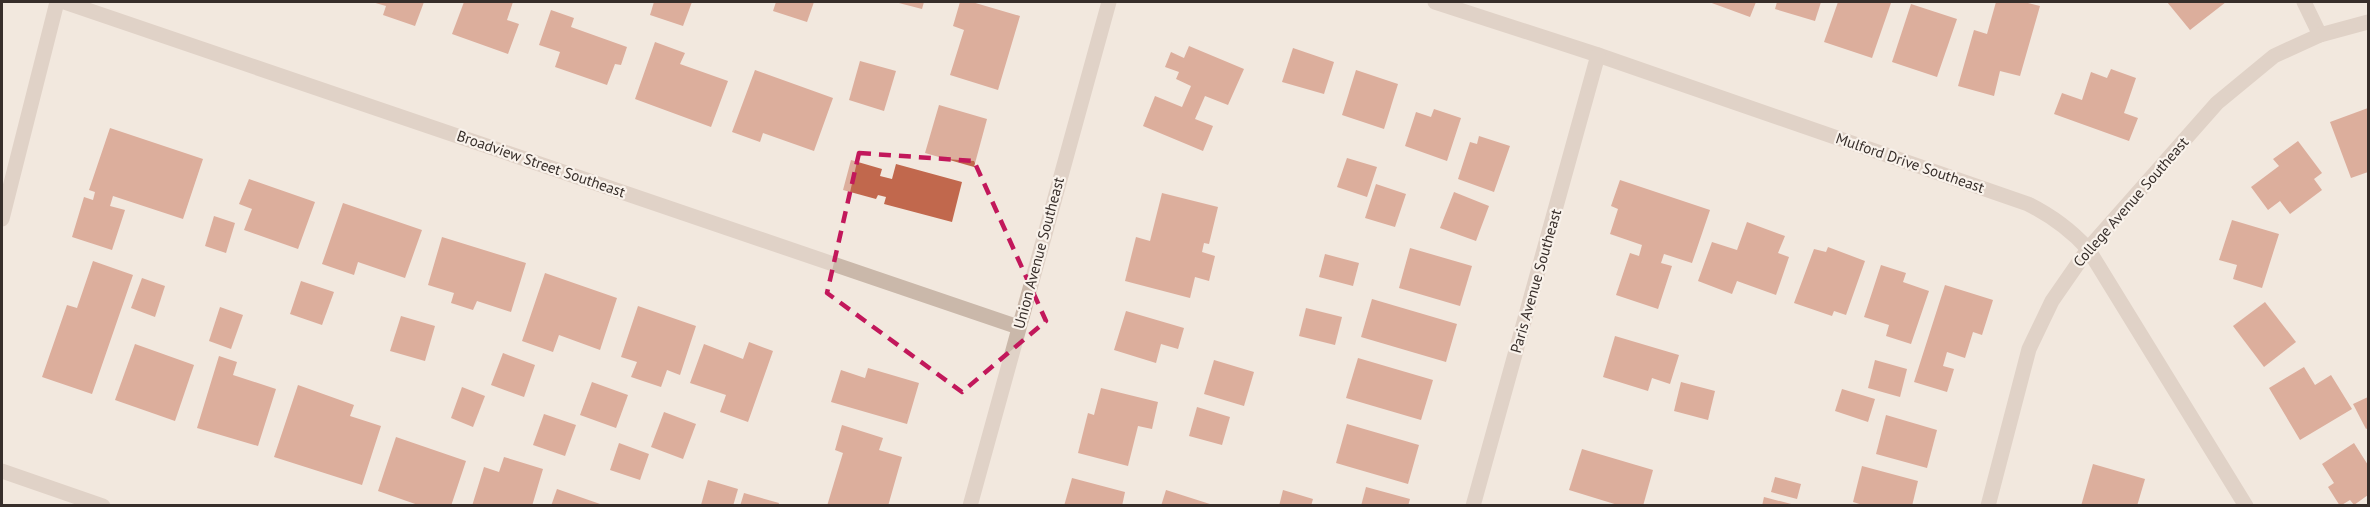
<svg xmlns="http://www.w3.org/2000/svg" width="2370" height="507" font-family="'PT Sans',sans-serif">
  <rect width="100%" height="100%" fill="#f2e8de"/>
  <g fill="#c1684d">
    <polygon points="372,2 424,2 415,26 383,15 386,6"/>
    <polygon points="464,2 513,2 507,20 519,24 508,54 452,34"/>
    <polygon points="654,2 692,2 683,26 650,15"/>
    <polygon points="776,2 814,2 807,22 773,11"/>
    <polygon points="895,2 924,2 922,9"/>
    <polygon points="960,2 972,2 1020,16 998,90 950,75 964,30 953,26"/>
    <polygon points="1709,2 1756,2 1750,17"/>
    <polygon points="1777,2 1821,2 1815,21 1775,9"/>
    <polygon points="1838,2 1891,3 1872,58 1824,42"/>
    <polygon points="1996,2 2024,2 2040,6 2020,76 2000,71 1994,96 1958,86 1974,30 1987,34"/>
    <polygon points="2167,2 2226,2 2190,30"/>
    <polygon points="1911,4 1957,19 1937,77 1892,62"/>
    <polygon points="551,10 574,18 571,27 627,47 621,65 615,64 607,85 555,67 560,52 539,45"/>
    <polygon points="655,42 685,53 680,64 728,81 711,127 635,99"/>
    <polygon points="1189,46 1244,69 1228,105 1205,96 1195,119 1213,126 1203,151 1143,126 1155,96 1182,107 1191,86 1176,79 1179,72 1165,67 1171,52 1184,58"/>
    <polygon points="1293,48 1334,62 1324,94 1282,82"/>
    <polygon points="860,61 896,71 884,111 849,100"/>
    <polygon points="2111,69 2136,78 2124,113 2138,118 2129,141 2054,114 2062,93 2082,100 2091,72 2107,78"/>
    <polygon points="755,70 833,98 814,151 763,133 760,142 732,132"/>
    <polygon points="1356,70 1398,84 1384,129 1342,115"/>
    <polygon points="939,105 987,119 974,167 925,153"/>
    <polygon points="2368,108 2368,172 2351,178 2330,122"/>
    <polygon points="1434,109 1461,118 1447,161 1405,146 1416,112 1431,117"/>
    <polygon points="110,128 203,159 183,219 113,196 110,206 125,210 112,250 72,237 84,197 93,200 95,192 89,190"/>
    <polygon points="1479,136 1510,146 1494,192 1458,179 1470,142 1477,144"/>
    <polygon points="2298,141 2322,173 2314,179 2322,190 2290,214 2280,201 2268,210 2251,187 2279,166 2273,159"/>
    <polygon points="1347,158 1377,167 1367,197 1337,187"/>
    <polygon points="851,160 882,169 880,176 892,179 896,164 962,182 952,222 884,204 886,197 878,195 876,199 843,190"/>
    <polygon points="249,179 315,202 298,249 244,230 252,209 239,204"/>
    <polygon points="1620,180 1710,210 1692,263 1664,254 1661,263 1672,266 1658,309 1616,295 1630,253 1639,256 1642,245 1610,234 1618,209 1611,206"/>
    <polygon points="1376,184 1406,194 1395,227 1365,218"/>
    <polygon points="1454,192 1489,206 1476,241 1440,228"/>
    <polygon points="1162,193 1218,207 1209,244 1204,243 1202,252 1215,256 1209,281 1195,277 1190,298 1125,281 1136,237 1150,241"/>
    <polygon points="343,203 422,230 405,278 358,262 354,275 322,264"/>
    <polygon points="214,216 235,223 226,253 205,246"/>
    <polygon points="2232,220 2279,234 2262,288 2233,279 2237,265 2219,260"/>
    <polygon points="1747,222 1785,236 1778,253 1789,257 1776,295 1737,281 1732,294 1698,281 1712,242 1737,250"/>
    <polygon points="442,237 526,263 511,312 477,301 473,310 451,303 454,293 428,285"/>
    <polygon points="1828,247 1865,261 1846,315 1834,311 1832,316 1794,303 1814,249 1826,252"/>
    <polygon points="1410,248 1472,266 1460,306 1399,288"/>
    <polygon points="1325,254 1359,263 1353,286 1319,277"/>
    <polygon points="93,261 133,275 92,394 42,377 67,305 77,308"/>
    <polygon points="1881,265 1906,273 1903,282 1929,291 1911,344 1886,336 1889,325 1864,317"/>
    <polygon points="545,273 617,298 600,350 559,335 553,352 522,341"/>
    <polygon points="142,278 165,286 155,317 131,308"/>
    <polygon points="301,281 334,292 322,325 290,314"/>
    <polygon points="1945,285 1993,300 1982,335 1973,332 1965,358 1947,352 1943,366 1954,369 1947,392 1914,382"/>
    <polygon points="1372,299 1457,324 1446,362 1361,337"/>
    <polygon points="2265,302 2296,342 2264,367 2233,326"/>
    <polygon points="638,306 696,326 680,375 667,370 661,387 631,377 637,362 621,357"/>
    <polygon points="220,307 243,315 231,349 209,341"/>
    <polygon points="1306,308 1342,317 1335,345 1299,336"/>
    <polygon points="1126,311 1184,328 1178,349 1161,344 1156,363 1114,350"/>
    <polygon points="401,316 435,326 425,361 390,351"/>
    <polygon points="1615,336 1679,355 1670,384 1652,378 1648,391 1603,377"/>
    <polygon points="749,342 773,351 748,422 720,412 726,395 690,383 704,344 743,359"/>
    <polygon points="135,344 194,365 175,421 115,400"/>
    <polygon points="503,353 535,365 524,397 491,385"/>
    <polygon points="219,356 237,362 233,375 276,389 258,446 197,428"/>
    <polygon points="1358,358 1433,380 1421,420 1346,398"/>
    <polygon points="1214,360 1254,372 1244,406 1204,394"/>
    <polygon points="1875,360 1907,369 1900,397 1868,388"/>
    <polygon points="2304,367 2315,385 2331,375 2352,409 2300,440 2269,388"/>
    <polygon points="868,368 919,383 907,424 831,402 841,370 865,378"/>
    <polygon points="592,382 628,395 616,428 580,415"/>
    <polygon points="1681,382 1715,391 1708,420 1674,411"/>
    <polygon points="298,385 354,405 350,416 381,426 362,485 274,457"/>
    <polygon points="462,387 485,396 473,427 451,418"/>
    <polygon points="1101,388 1158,402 1152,429 1138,426 1128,466 1078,453 1088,413 1094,415"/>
    <polygon points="1842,389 1875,399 1868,422 1835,411"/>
    <polygon points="2368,397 2368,428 2366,429 2353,404"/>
    <polygon points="1197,407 1230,417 1222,445 1189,436"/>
    <polygon points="664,412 696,424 683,459 651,447"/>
    <polygon points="544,414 576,425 565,456 533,445"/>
    <polygon points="1886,415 1937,430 1927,468 1876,454"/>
    <polygon points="1347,424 1419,445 1408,484 1336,463"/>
    <polygon points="842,425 883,438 879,450 902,457 888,506 827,506 843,453 835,450"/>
    <polygon points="396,437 466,461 451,506 421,506 378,491"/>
    <polygon points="619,443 649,454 640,480 610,470"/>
    <polygon points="2354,443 2368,465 2368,495 2354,505 2350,500 2340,506 2328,487 2334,483 2322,464"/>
    <polygon points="1582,449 1653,470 1643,506 1621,506 1569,490"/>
    <polygon points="504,457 543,469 532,506 472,506 484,467 499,472"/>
    <polygon points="2093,464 2145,479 2137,506 2081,506"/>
    <polygon points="1862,466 1918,481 1912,506 1866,506 1853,502"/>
    <polygon points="1775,477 1801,484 1797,499 1771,492"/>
    <polygon points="1072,478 1125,492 1122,506 1064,506"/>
    <polygon points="708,480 738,489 733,506 701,505"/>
    <polygon points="1366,487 1410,499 1408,506 1361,506"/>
    <polygon points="557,489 603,505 603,506 551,506"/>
    <polygon points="1166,490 1213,505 1213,506 1161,506"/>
    <polygon points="1283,490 1313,499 1311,506 1279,506"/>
    <polygon points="744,493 779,503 778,506 740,506"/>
    <polygon points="1764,497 1795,505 1795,506 1762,506"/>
  </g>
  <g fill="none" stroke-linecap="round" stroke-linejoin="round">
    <g stroke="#cab8aa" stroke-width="15">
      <polyline points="64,2 1018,327"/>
      <path d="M1435,2L1598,55L2028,204C2052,216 2070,229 2088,249L2246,506"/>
      <polyline points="2304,2 2320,35"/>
      <polyline points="2,219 57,2"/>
      <polyline points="2,471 103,506"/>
      <polyline points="970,506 1109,2"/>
      <polyline points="1473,506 1598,55"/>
      <polyline points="1988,506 2029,349 2052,301 2088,249 2217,103 2274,56 2320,35 2368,22"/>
    </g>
  </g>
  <path d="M0 0H2370V507H0ZM859,153L974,161L1046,321L962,392L827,293Z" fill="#f2e8de" fill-opacity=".55" fill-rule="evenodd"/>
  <path fill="none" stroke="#c2185b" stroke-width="4.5" stroke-dasharray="12 8" stroke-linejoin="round" d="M859,153L974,161L1046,321L962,392L827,293Z"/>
  <g text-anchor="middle" stroke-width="4.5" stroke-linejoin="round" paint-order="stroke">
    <g font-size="15" fill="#372e2a" stroke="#f9f2eb">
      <text transform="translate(1910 163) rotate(19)" y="5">Mulford Drive Southeast</text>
      <text transform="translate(541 164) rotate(19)" y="5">Broadview Street Southeast</text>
      <text transform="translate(2131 202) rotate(-49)" y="5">College Avenue Southeast</text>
      <text transform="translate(1039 253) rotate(-75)" y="5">Union Avenue Southeast</text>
      <text transform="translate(1536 281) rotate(-74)" y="5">Paris Avenue Southeast</text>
    </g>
  </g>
  <rect width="2370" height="507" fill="none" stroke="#372e2a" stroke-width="6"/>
</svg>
